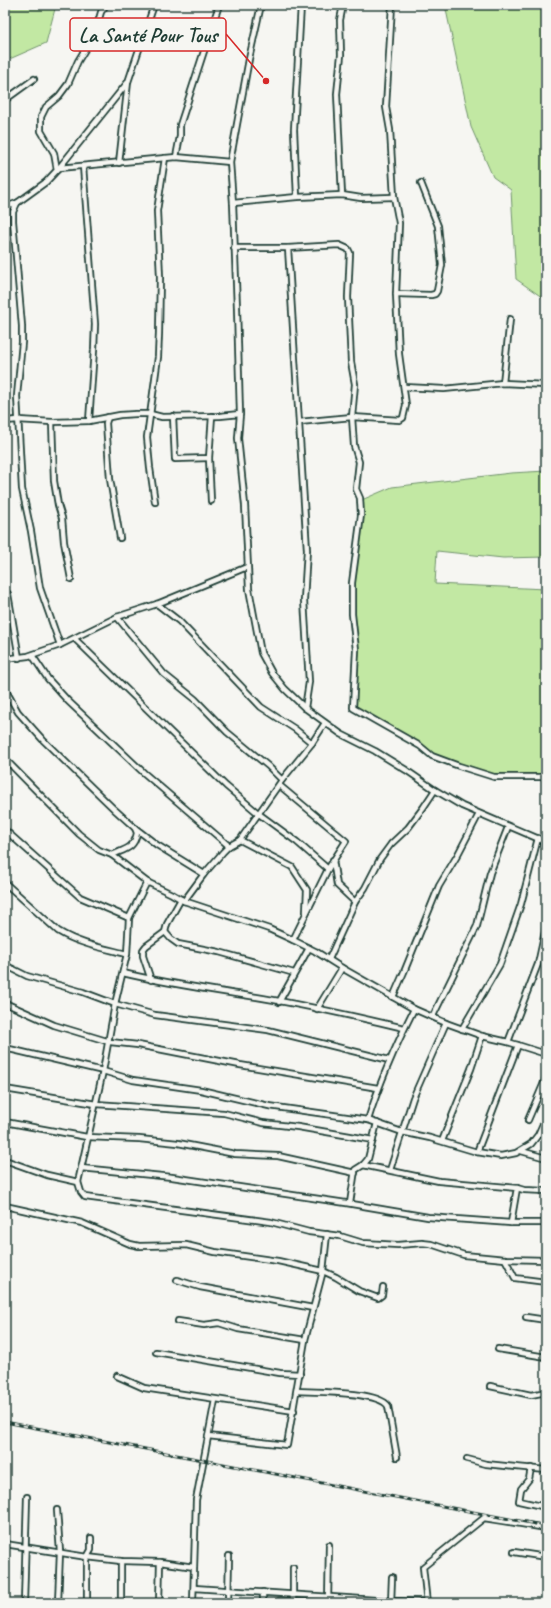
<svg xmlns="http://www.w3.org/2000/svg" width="551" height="1608" font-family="Caveat,sans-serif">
  <rect width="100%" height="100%" fill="#f6f6f2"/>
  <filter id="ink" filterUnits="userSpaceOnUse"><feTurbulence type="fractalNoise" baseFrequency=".025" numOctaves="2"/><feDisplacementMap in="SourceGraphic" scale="8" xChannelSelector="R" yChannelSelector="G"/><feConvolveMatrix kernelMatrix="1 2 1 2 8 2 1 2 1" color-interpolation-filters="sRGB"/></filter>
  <g filter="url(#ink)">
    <g fill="#c2e8a3" stroke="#70926c">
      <polygon points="5,5 56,5 46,43 5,61"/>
      <polygon points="445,5 546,5 546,300 516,279 511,190 493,177 471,127"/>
      <path d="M546,471V557L503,558L437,551L435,584L546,589V774C531,775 514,778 500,776C446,767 400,735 354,708V643L351,574L360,511L357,502L392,487L511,473Z"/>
    </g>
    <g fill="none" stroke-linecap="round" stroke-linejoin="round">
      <defs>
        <g id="minor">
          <polyline points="261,5 249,59 230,162 233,203 237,308 240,414 238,438 245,505 249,589 261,653 272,673 285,689 305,708 341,734 375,751 406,770 435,790 462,806 546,842"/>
          <polyline points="5,100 34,79"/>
          <polyline points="176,157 180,136 180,125 219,5"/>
          <polyline points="119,163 128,82"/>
          <polyline points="83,166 95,324 94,350 89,421"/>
          <polyline points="59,168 176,157 230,162"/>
          <polyline points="57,170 54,153 41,131 41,117 46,107 59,96 68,84 78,61 95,33 101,12 106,5"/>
          <polyline points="342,195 337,94 341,55 340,20 343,5"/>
          <polyline points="297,197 294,130 301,5"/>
          <polyline points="17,203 13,212 13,221 22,326 22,342 17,396 22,489 31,531 40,588 60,645"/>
          <polyline points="233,203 297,197 342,195 361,198 394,197"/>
          <polyline points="5,207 17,203 46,182 59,168 128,82 154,5"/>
          <polyline points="234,248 288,248 339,245 348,249 350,253 348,297 351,362 355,384 352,417 354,446 359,462 356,489 360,498 361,515 352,583 352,614 356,650 353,708 420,746 432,756 459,766 494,777 546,777"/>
          <polyline points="288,248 307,550 304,600 309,682 305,708"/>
          <polyline points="396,294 431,295 435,294 437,291 442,265 438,226 421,183"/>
          <polyline points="503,383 510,319"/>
          <polyline points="404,387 444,389 503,383 546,385"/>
          <polyline points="173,416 175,459 209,458 212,416"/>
          <polyline points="108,417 106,423 110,479 120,538"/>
          <polyline points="5,421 18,420 52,422 89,421 120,415 136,414 150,414 162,417 220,416 240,414"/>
          <polyline points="52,422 54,481 58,505 62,518 64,542 71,579"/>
          <polyline points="299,422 352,417 400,420 403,418 406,405 399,354 396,294 399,223 394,197 390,130 386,107 392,5"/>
          <polyline points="209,458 211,501"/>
          <polyline points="155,502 150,468 147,437 158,357 159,333 160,277 157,211 165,158"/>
          <polyline points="8,594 19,658"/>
          <polyline points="157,604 179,621 261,707 295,729 312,743 282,780 240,840 229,846 223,852 204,874 184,901"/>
          <polyline points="117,617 164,674 195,699 227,732 268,766 282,780"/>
          <polyline points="75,639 226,786 259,814 297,842 328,869"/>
          <polyline points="32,655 48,679 68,701 144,773 229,846"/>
          <polyline points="5,659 28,656 60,645 117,617 157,604 247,567"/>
          <polyline points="5,689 18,712 43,740 114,809 135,828 157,845 204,874"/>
          <polyline points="312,743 325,723"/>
          <polyline points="5,759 79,834 99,850 112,855 147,882 172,894 184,901 269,929 293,940 315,951 342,968 414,1009 446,1023 482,1036 508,1042 546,1054"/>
          <polyline points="279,785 346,841 328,869 293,940"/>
          <polyline points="5,830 80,897 129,918"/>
          <polyline points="240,840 292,867 307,890 306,912"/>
          <path d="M112,855C125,849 134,849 137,833L135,828"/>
          <polyline points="333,860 337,885 355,902"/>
          <path d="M5,883L58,931C79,944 103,948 127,954"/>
          <polyline points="165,932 171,939 178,944 219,952 294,973"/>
          <polyline points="329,959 355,902 365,888 380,859 391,844 408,828 423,808 435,790"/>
          <polyline points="5,965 27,976 83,992 115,1004 155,1015 268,1030 389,1060"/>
          <path d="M123,973C160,982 199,988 237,994C293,1002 349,1015 404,1028"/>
          <polyline points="151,980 143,956 143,950 146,946 165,932 167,924 181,899"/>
          <polyline points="393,997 404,972 439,886 457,856 479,814"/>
          <polyline points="279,1002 309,948"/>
          <polyline points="5,1003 54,1025 110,1042 138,1045 240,1065 378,1088"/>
          <polyline points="317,1009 342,968"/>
          <polyline points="433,1016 477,926 490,873 508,827"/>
          <polyline points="462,1029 500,964 521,904 538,838"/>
          <polyline points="508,1042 538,964 546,927"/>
          <polyline points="5,1048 103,1071 133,1080 201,1090 269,1106 368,1120 402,1132 430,1138 477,1152 501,1156 516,1153 531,1144 538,1135 546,1117"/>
          <polyline points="5,1089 96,1104 224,1113 263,1123 298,1127 373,1140"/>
          <path d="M368,1120C380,1081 396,1045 414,1009"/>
          <polyline points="528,1120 546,1078"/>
          <polyline points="5,1122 87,1137 139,1139 178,1143 235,1154 278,1156 355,1173"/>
          <polyline points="442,1141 471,1069 482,1036"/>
          <polyline points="521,1151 546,1158"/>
          <polyline points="477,1152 518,1045"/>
          <polyline points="5,1160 47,1175 78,1182 81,1192 85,1197 271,1222 309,1232 340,1236 363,1243 398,1245 422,1243 431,1244 464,1255 505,1259 546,1260"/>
          <polyline points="363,1165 439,1181 517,1188 511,1223"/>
          <polyline points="81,1168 172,1177 346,1203 428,1217 511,1223 546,1223"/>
          <polyline points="390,1170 413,1098 446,1023"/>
          <polyline points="78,1182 103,1071 115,1004 127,954 129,918 147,882"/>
          <polyline points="517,1188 524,1190 546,1191"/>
          <polyline points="350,1203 355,1170 363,1165 368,1159 377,1123"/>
          <polyline points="5,1206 82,1223 130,1244 139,1246 186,1245 215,1252 278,1261 323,1271 336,1277 359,1291 378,1298 382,1295 383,1287"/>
          <polyline points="505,1259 515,1278 546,1282"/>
          <polyline points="177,1280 200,1287 313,1308"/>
          <polyline points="526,1317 546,1320"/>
          <polyline points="178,1321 204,1325 219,1323 238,1329 305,1340"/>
          <polyline points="498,1349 546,1357"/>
          <polyline points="156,1352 280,1373 300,1374"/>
          <polyline points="117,1376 144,1388 294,1411"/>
          <polyline points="490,1386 531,1395 546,1392"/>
          <path d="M297,1391C314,1392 379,1391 388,1406L397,1457"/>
          <polyline points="208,1436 287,1445 305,1340 323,1271 327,1234"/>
          <polyline points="467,1459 486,1464 546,1470"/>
          <polyline points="531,1468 529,1479 521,1489 519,1501 546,1507"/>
          <polyline points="57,1510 60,1552 58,1603"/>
          <polyline points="5,1544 87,1557 121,1561 160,1562 194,1567"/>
          <polyline points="514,1552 546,1557"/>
          <polyline points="121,1561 121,1603"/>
          <polyline points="194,1588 391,1601 427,1602"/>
          <polyline points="24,1603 27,1497"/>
          <polyline points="87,1603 87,1557 91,1550 91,1538"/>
          <polyline points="159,1603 160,1562"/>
          <polyline points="193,1603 196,1500 215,1400"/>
          <polyline points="228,1603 229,1556"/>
          <polyline points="263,1603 263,1592"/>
          <polyline points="293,1603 293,1568"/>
          <polyline points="328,1603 329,1545"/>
          <polyline points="391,1603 392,1577"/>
          <polyline points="427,1603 423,1567 484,1518 546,1528"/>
        </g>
      </defs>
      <use href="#minor" stroke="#1f3d34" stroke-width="8"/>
      <use href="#minor" stroke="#f6f6f2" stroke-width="4.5"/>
      <defs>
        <polyline id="rail" points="5,1422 546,1526"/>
      </defs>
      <use href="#rail" stroke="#1f3d34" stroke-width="3"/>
      <use href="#rail" stroke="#f6f6f2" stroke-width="1.5" stroke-dasharray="4.5" stroke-linecap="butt"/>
    </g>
  </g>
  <path fill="none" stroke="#d62828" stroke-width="1.5" d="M266 81L226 34"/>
  <circle fill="#d62828" stroke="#f6f6f2" stroke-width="1.5" cx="266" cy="81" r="4"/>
  <rect fill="#f6f6f2" stroke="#d62828" stroke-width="1.5" x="70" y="18" width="156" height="33" rx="4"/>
  <g font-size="21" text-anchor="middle" font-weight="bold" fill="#1f3d34">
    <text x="148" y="42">La Santé Pour Tous</text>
  </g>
  <rect width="551" height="1608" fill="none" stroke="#f6f6f2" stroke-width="20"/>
  <rect x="10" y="10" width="531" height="1588" fill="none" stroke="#1f3d34" stroke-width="1.5" filter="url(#ink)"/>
</svg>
